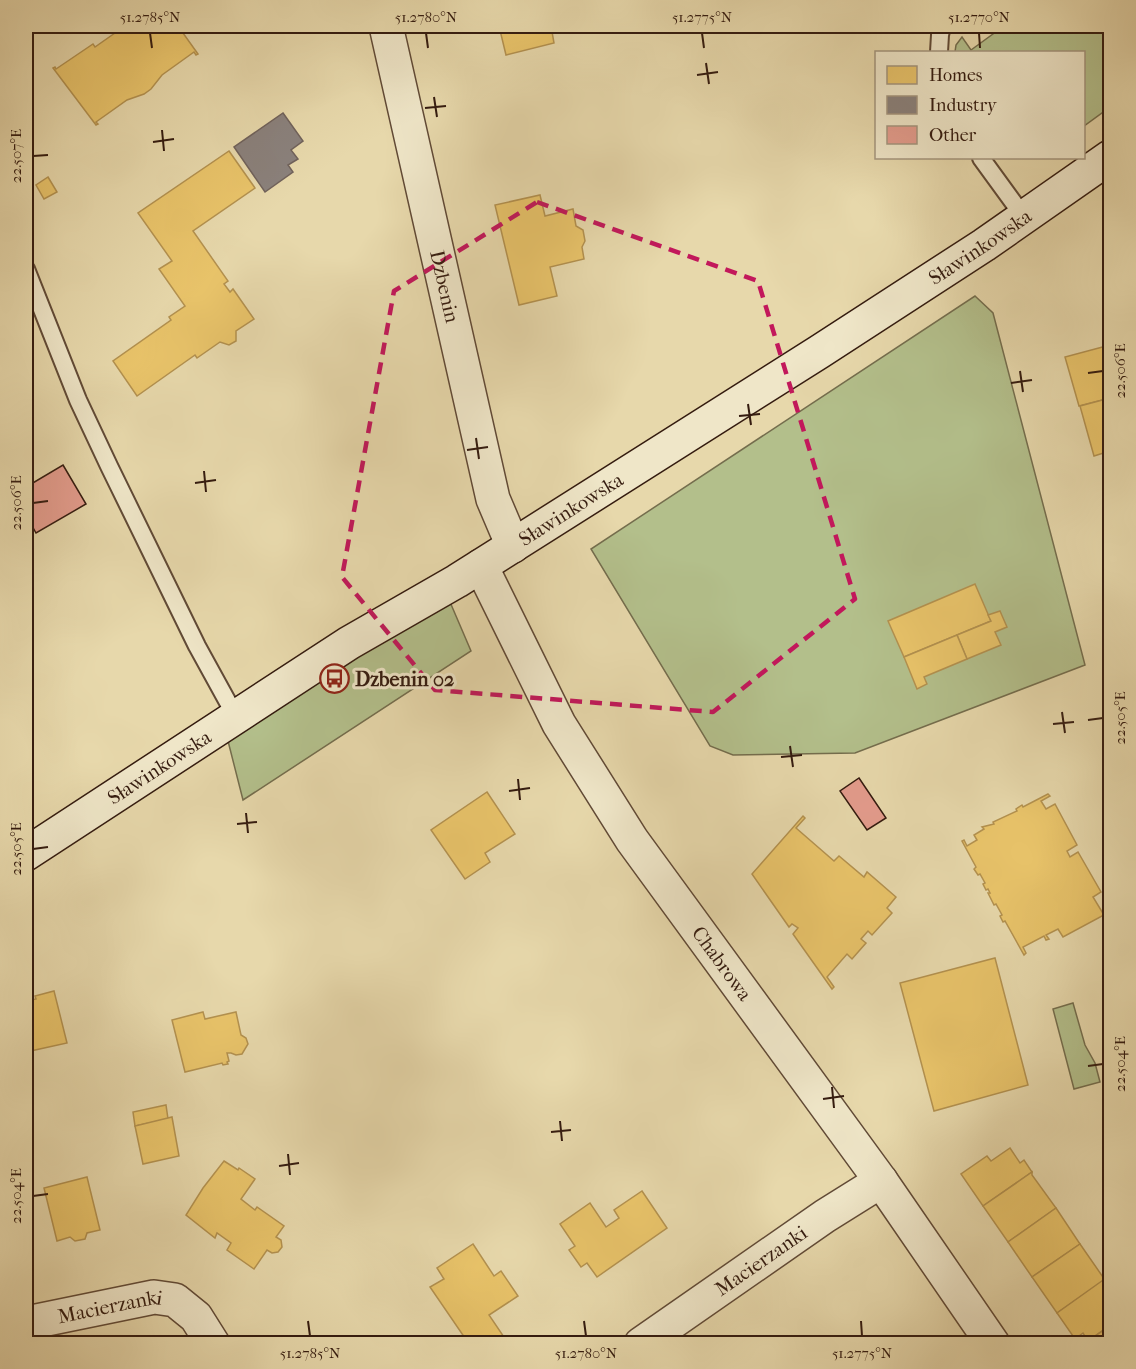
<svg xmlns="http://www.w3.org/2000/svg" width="1136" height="1369" font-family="'IM FELL French Canon',serif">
  <rect width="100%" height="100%" fill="#e7d8ab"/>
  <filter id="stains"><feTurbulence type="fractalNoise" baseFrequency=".00333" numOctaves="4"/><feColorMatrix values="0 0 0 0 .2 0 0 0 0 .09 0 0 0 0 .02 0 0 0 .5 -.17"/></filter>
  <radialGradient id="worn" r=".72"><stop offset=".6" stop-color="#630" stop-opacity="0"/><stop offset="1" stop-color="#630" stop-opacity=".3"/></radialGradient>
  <g fill="#b3bf8b" stroke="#746d4d" stroke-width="1.5">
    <polygon points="1004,26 1110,26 1110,107 1084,126 1084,52 955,52 956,45 962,37 971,50"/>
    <polygon points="975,296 993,313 1085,665 855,753 733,755 710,746 591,549"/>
    <polygon points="447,595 471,651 243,800 228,741"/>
    <polygon points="1073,1003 1085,1045 1095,1063 1100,1082 1074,1089 1053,1009"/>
  </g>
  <g fill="#e9c46a" stroke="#b3914f" stroke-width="1.5">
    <polygon points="121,26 178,26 198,54 196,55 194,52 162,75 151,89 144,94 127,100 96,122 98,124 96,125 53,68 55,67 56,69 93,44 95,47 122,28"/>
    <polygon points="306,26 324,26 325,29 308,33"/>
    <polygon points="499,26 551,26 554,43 506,55"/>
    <polygon points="229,151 255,188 193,231 228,281 224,284 230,292 233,289 254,319 236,331 236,341 229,345 220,342 197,358 195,355 137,396 113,361 171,320 169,317 185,306 159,269 172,261 138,213"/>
    <polygon points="48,177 57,192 44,199 36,185"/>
    <polygon points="540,195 545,216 573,209 576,226 583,230 585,241 582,247 584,259 550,267 557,296 519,305 495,205"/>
    <polygon points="1110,345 1110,398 1079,406 1065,357"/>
    <polygon points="1110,398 1110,451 1094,456 1080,406"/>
    <polygon points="975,584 991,621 904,657 888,621"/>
    <polygon points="1000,611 1007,627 995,632 1001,645 967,659 957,635 991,621 988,615"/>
    <polygon points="957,635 967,659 924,677 927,684 917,689 904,657"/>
    <polygon points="487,792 515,834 485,853 490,862 465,879 431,830"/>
    <polygon points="1048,794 1050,796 1041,801 1046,809 1055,804 1077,845 1067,851 1070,857 1078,852 1101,892 1093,897 1104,915 1063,937 1058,929 1046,935 1049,939 1046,940 1044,936 1023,947 1026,953 1024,955 1005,921 1003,922 1000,916 1002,915 996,904 994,905 988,893 990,893 988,889 986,890 983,884 985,883 980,874 978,875 974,869 976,867 962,841 964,840 967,846 977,840 974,835 984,829 982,827 994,824 993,822 1017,811 1016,809 1022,805 1023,807"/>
    <polygon points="803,816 805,818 796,828 834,861 839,856 864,877 867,872 896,897 887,908 892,913 872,935 868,931 861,939 866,943 852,959 847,954 827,977 834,987 832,989 793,934 798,928 792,924 789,927 752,874"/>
    <polygon points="995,958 1028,1085 934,1111 900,983"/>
    <polygon points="54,991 67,1043 26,1052 26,1001 36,999 35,996"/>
    <polygon points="203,1012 205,1019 236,1012 241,1035 246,1038 248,1044 242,1054 236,1055 231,1053 227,1053 229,1061 227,1062 228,1064 223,1065 222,1063 185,1072 172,1020"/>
    <polygon points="29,1095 32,1108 26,1109 26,1096"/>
    <polygon points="166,1105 168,1119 135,1126 133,1112"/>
    <polygon points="172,1117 179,1156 143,1164 135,1126"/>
    <polygon points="1010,1148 1020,1163 1024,1160 1032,1172 983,1206 961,1174 987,1156 991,1161"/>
    <polygon points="224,1161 238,1170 239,1168 255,1179 241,1199 255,1210 257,1207 284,1226 276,1237 281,1240 282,1247 278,1252 272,1253 267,1250 254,1269 227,1250 231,1243 217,1233 215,1238 186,1215 203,1188"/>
    <polygon points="1032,1172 1032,1175 1056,1208 1008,1242 983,1206"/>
    <polygon points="87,1177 100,1230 87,1233 85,1239 75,1241 70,1237 57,1241 44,1188"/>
    <polygon points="642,1191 667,1228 597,1277 587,1263 581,1267 569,1250 575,1246 560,1224 590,1203 606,1227 619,1218 614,1210"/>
    <polygon points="1056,1208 1080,1244 1032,1277 1008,1242"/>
    <polygon points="473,1244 494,1276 501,1271 518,1296 489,1315 506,1340 501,1344 469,1344 430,1287 444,1279 437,1268"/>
    <polygon points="1080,1244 1105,1280 1057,1313 1032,1277"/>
    <polygon points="1106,1278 1110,1285 1110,1325 1088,1341 1083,1333 1075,1339 1057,1313"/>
    <polygon points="1110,1326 1110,1344 1090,1344 1088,1341"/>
    <polygon points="790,1336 795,1344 779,1344"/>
  </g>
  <polygon fill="#8a817c" stroke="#70625b" stroke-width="1.5" points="283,113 303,141 291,150 298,159 288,165 293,172 265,192 234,147"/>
  <g fill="#e49c8d" stroke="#341b0f" stroke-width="1.5">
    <polygon points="63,465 86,504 36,533 26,515 26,487"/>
    <polygon points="859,778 886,818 867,830 840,791"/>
  </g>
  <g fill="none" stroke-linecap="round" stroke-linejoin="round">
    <defs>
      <g id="lane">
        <polyline points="939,52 940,35 942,26"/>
        <polyline points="981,158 1024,217"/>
        <polyline points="26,269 78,400 109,466 197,646 236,717"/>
      </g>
      <g id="street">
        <path id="s1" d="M386,26L493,499L513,546"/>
        <path id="s2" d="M481,566L559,724L632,840L881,1181L993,1344"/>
        <path id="s3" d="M26,1326L32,1322L154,1297L175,1300L196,1317L213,1344"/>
        <path id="s4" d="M641,1344L825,1216L881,1181"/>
      </g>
      <g id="secondary">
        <path id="s5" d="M26,854L349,643L457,581L819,352L984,245L1110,157"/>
      </g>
    </defs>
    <use href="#lane" stroke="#614a36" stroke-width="20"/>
    <use href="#street" stroke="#614a36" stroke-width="36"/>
    <use href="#secondary" stroke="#341b0f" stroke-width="36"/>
    <use href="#lane" stroke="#efe6c8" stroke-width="16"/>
    <use href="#street" stroke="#efe6c8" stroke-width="33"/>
    <use href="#secondary" stroke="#efe6c8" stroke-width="33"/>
  </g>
  <path fill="none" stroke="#c2185b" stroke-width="4.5" stroke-dasharray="12 8" stroke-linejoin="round" d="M537,202L758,281L855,599L713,712L435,690L342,577L394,291Z"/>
  <path fill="none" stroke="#341b0f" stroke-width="2" d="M150,33L152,48M426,33L428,48M702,33L704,48M979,33L980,48M706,63L709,84M697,75L718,72M434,97L437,117M425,108L446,106M162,130L164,151M153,142L174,139M33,156L48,155M1020,371L1023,392M1088,373L1103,371M1011,383L1032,380M748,404L751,425M739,416L760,414M476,438L479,459M467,450L488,447M204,471L206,492M195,483L216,480M33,503L48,501M1062,712L1065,733M1088,720L1103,718M1053,724L1074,722M790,746L793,767M781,757L802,755M518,779L520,800M509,791L530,788M246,813L248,833M237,824L257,822M33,849L48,847M1088,1066L1103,1064M832,1087L834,1108M823,1099L844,1096M560,1121L562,1141M551,1132L571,1130M288,1154L290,1175M279,1166L299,1163M33,1196L48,1194M308,1321L310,1336M584,1321L586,1336M861,1321L862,1336"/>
  <defs>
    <symbol id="bus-ring" viewBox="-11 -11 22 22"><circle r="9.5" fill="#efe6c8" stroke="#8f2418" stroke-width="1.5"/><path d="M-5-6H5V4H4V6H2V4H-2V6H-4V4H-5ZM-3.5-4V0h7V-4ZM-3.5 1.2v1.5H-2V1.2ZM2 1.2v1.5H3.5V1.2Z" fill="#8f2418"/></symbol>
  </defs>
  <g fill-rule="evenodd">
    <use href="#bus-ring" x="318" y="662" width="33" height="33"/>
  </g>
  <g text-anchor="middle" stroke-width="6" stroke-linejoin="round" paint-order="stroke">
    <g font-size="20" fill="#341b0f" stroke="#efe6c8">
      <text dy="7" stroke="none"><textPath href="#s5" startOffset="1131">Sławinkowska</textPath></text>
      <text dy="7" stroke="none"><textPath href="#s1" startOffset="267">Dzbenin</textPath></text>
      <text dy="7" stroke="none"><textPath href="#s5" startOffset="645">Sławinkowska</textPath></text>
      <text dy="7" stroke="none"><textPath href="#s5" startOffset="159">Sławinkowska</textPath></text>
      <text dy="7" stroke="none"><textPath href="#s2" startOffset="466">Chabrowa</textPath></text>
      <text dy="7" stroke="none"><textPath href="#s4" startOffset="146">Macierzanki</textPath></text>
      <text dy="7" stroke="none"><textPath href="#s3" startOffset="87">Macierzanki</textPath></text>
    </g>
    <g font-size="20" font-weight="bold" fill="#341b0f" stroke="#efe6c8" text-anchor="start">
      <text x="355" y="686">Dzbenin 02</text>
    </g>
  </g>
  <rect width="1136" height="1369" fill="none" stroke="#e7d8ab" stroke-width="66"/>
  <rect x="875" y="51" width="210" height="108" fill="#efe6c8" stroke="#a4957e" stroke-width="1.5"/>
  <rect x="887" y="66" width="30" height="18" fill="#e9c46a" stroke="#a4957e" stroke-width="1.5"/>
  <text x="929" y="81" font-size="18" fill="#341b0f">Homes</text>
  <rect x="887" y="96" width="30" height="18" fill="#8a817c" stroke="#a4957e" stroke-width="1.5"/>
  <text x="929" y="111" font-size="18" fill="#341b0f">Industry</text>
  <rect x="887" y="126" width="30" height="18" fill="#e49c8d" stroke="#a4957e" stroke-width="1.5"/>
  <text x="929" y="141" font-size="18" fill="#341b0f">Other</text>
  <rect x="33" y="33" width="1070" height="1303" fill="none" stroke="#341b0f" stroke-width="2"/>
  <g font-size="15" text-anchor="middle" fill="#341b0f">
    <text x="150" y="22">51.2785°N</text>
    <text x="426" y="22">51.2780°N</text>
    <text x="702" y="22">51.2775°N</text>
    <text x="979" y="22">51.2770°N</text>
    <text transform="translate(16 156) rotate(-90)" y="5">22.507°E</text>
    <text transform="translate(1120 371) rotate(-90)" y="5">22.506°E</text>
    <text transform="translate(16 503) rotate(-90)" y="5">22.506°E</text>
    <text transform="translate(1120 718) rotate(-90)" y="5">22.505°E</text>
    <text transform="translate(16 849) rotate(-90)" y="5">22.505°E</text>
    <text transform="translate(1120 1064) rotate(-90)" y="5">22.504°E</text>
    <text transform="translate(16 1196) rotate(-90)" y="5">22.504°E</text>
    <text x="310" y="1358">51.2785°N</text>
    <text x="586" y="1358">51.2780°N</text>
    <text x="862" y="1358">51.2775°N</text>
  </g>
  <rect width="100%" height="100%" filter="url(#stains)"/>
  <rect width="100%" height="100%" fill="url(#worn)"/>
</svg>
